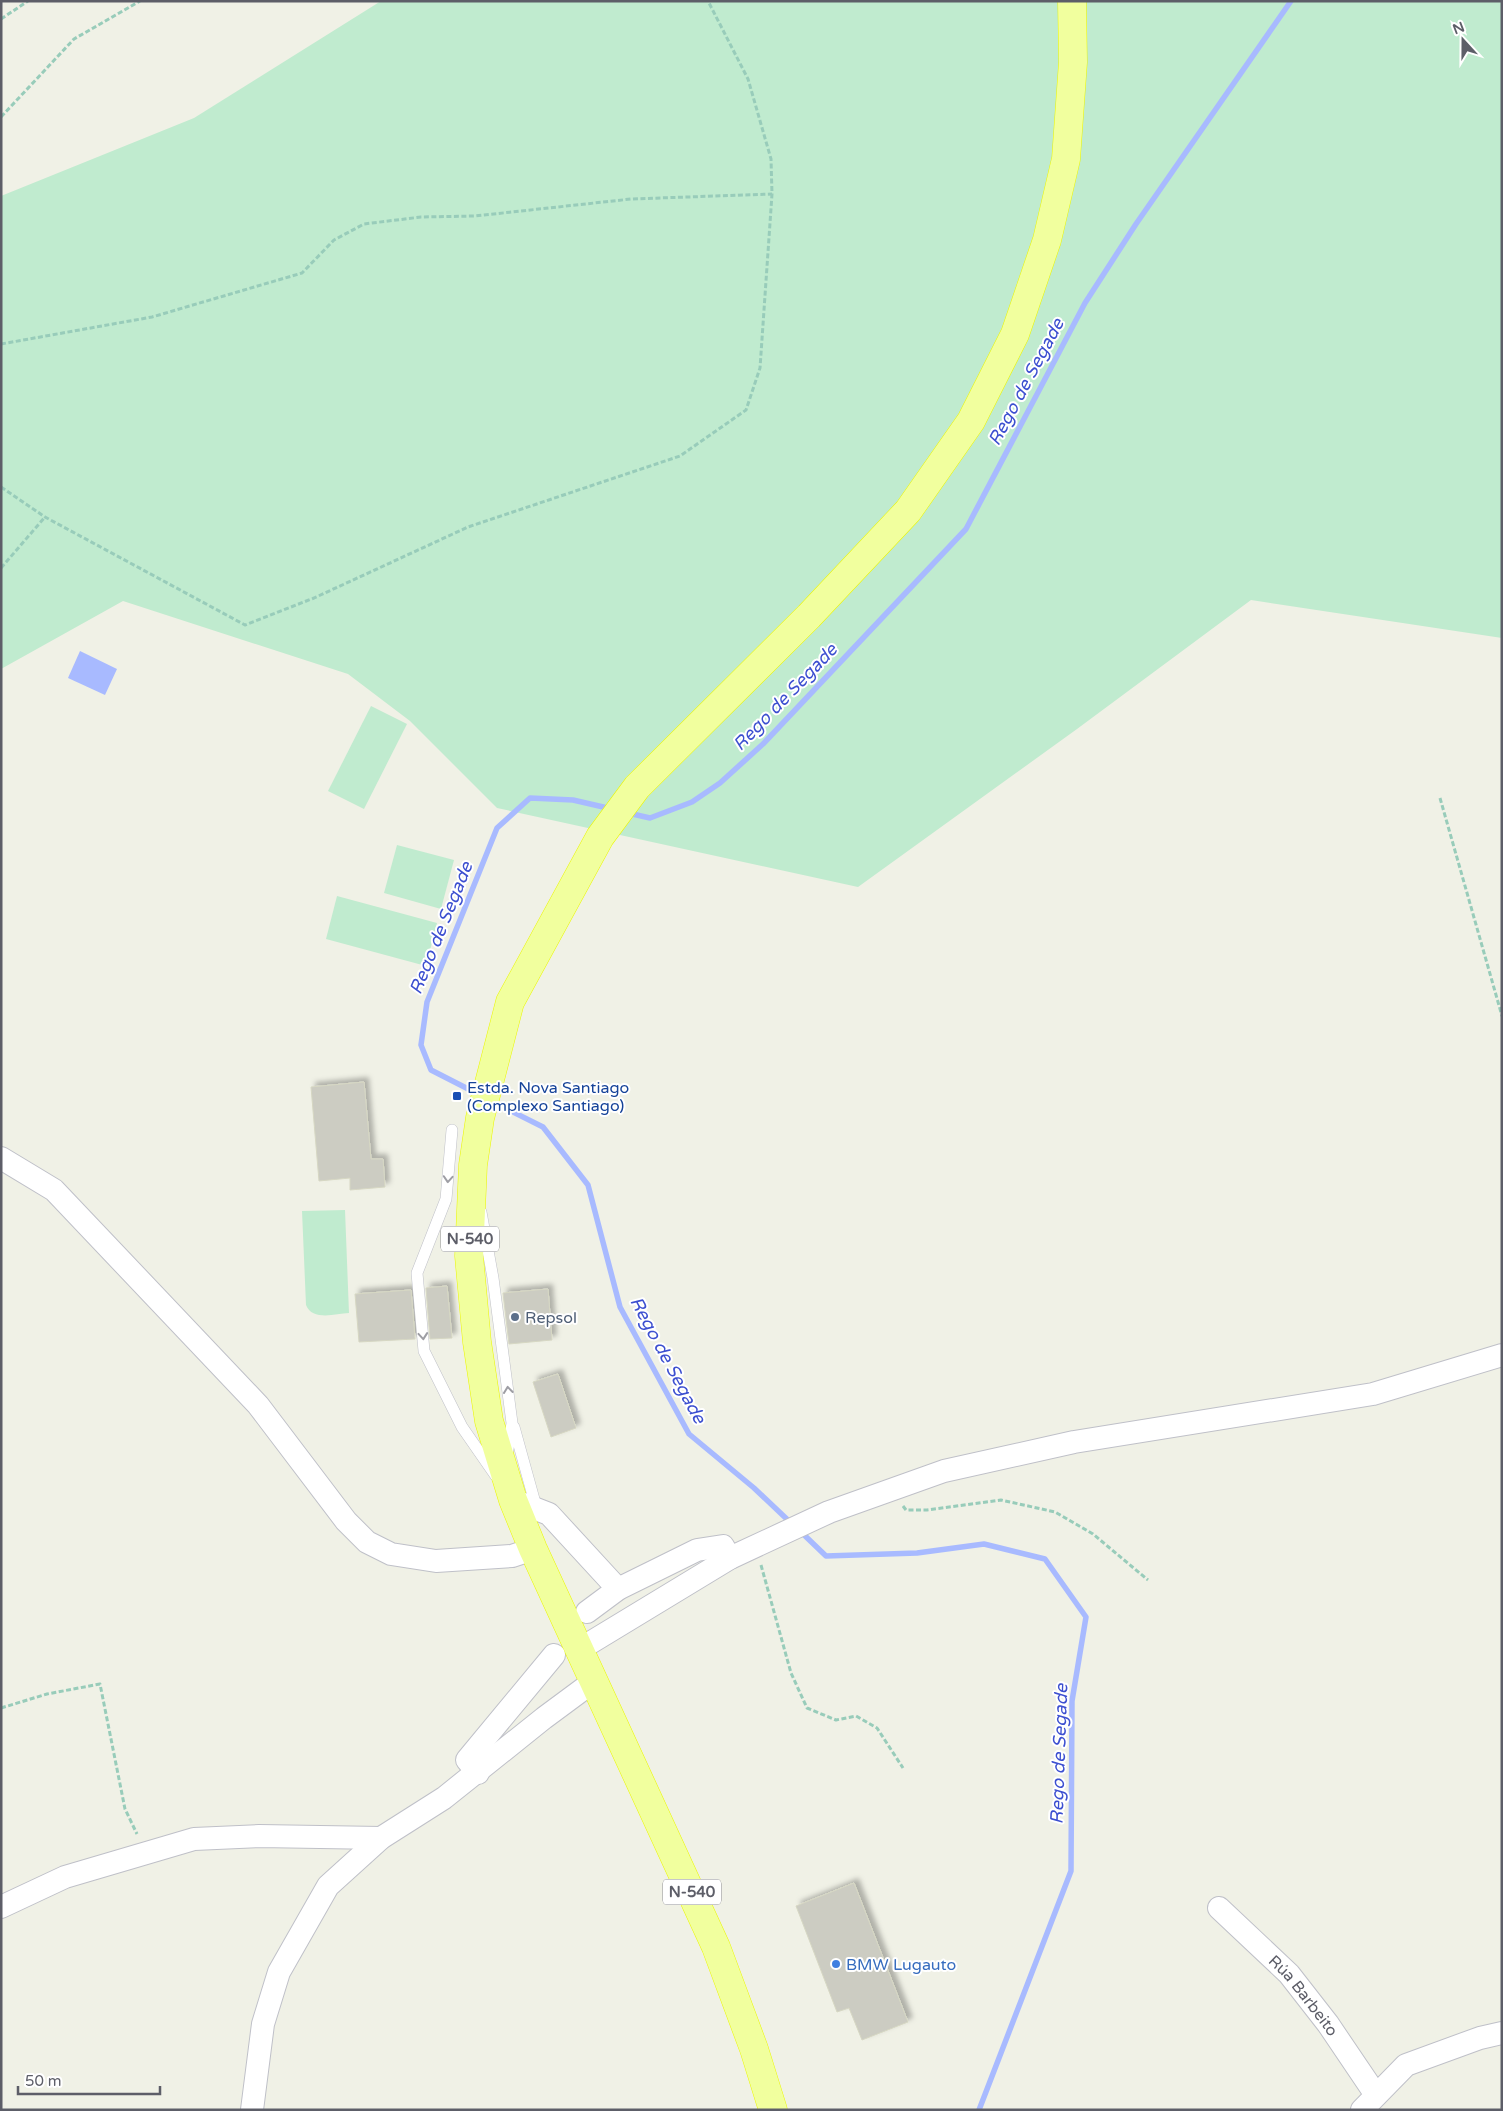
<svg xmlns="http://www.w3.org/2000/svg" width="1503" height="2111" font-family="'Varela Round',sans-serif">
  <defs>
    <filter id="shadow"><feDropShadow dx="4.5" dy="-4.5" stdDeviation="2.5" flood-color="#0004"/></filter>
  </defs>
  <rect width="100%" height="100%" fill="#f0f1e6"/>
  <g fill="#c0ebcf">
    <polygon points="381,1 1502,1 1502,638 1251,600 1077,729 858,887 497,808 410,721 348,674 123,601 1,669 1,196 194,118"/>
    <polygon points="371,706 407,724 364,809 328,791"/>
    <polygon points="397,845 454,860 441,909 384,893"/>
    <polygon points="337,896 437,923 426,966 326,939"/>
    <path d="M345,1210L349,1313C335,1314 312,1321 306,1305L302,1211Z"/>
  </g>
  <polygon fill="#a8baff" points="80,651 117,669 105,695 68,678"/>
  <g fill="none" stroke-linecap="round" stroke-linejoin="round">
    <g stroke="#a8baff" stroke-width="5.5">
      <polyline points="628,813 650,818 692,802 720,783 763,744 966,529 1085,303 1136,224 1291,1"/>
      <polyline points="478,1094 431,1070 421,1045 427,1002 497,828 530,798 573,800 612,809"/>
      <polyline points="491,1101 543,1127 588,1185 620,1307 689,1434 754,1488 791,1523"/>
      <polyline points="800,1531 826,1556 917,1553 984,1544 1045,1559 1086,1617 1072,1701 1071,1871 979,2110"/>
    </g>
  </g>
  <g fill="#ccccc2" stroke="#d6d7c3" filter="url(#shadow)">
    <polygon points="364,1082 371,1159 383,1159 385,1187 350,1190 350,1178 319,1181 311,1087"/>
    <polygon points="447,1286 452,1338 430,1339 426,1288"/>
    <polygon points="548,1289 552,1340 509,1344 503,1293"/>
    <polygon points="411,1290 415,1339 359,1342 355,1294"/>
    <polygon points="558,1374 576,1428 551,1437 533,1382"/>
    <polygon points="854,1883 908,2022 862,2040 849,2008 837,2012 796,1906"/>
  </g>
  <g fill="none" stroke-linecap="round" stroke-linejoin="round">
    <defs>
      <g id="service">
        <polyline points="452,1130 446,1199 417,1273 424,1351 462,1427 496,1476"/>
        <polyline points="481,1212 493,1278 512,1423 507,1456"/>
        <polyline points="514,1427 537,1510"/>
      </g>
      <g id="minor">
        <polyline points="1,1158 54,1190 258,1405 346,1521 367,1542 391,1554 436,1561 512,1556 533,1549"/>
        <polyline points="513,1500 549,1514 618,1589"/>
        <polyline points="587,1612 618,1589 697,1550 723,1546 730,1558"/>
        <polyline points="580,1649 730,1558 829,1512 944,1471 1074,1442 1373,1394 1502,1355"/>
        <polyline points="478,1773 467,1760 554,1655"/>
        <polyline points="1,1907 65,1877 194,1839 259,1836 381,1838"/>
        <path id="s1" d="M1219,1908L1289,1974L1328,2024L1376,2095"/>
        <polyline points="252,2110 263,2024 279,1972 328,1886 381,1838 444,1798 544,1718 594,1681"/>
        <polyline points="1362,2110 1406,2065 1480,2038 1502,2033"/>
      </g>
      <polyline id="trunk" points="773,2110 754,2049 716,1947 533,1549 513,1500 489,1421 477,1342 469,1256 473,1165 480,1118 510,1002 600,837 637,787 809,616 908,511 971,421 1015,334 1047,240 1066,159 1073,62 1072,1"/>
    </defs>
    <use href="#service" stroke="#bfc0c8" stroke-width="12"/>
    <use href="#minor" stroke="#bfc0c8" stroke-width="24"/>
    <use href="#trunk" stroke="#ebf700" stroke-width="29"/>
    <g stroke="#98ccba" stroke-width="3" stroke-dasharray="5 2.5" stroke-linecap="butt">
      <polyline points="1,19 28,1"/>
      <polyline points="1,117 74,39 140,1"/>
      <polyline points="1,344 152,317 302,273 334,240 364,224 421,217 475,216 631,199 772,194"/>
      <polyline points="1,487 45,517 245,625 314,598 468,527 680,456 746,410 760,368 772,194 771,159 748,79 708,1"/>
      <polyline points="1,568 45,517"/>
      <polyline points="1440,798 1502,1016"/>
      <polyline points="903,1506 906,1510 927,1510 1001,1500 1055,1512 1093,1534 1148,1580"/>
      <polyline points="761,1565 791,1673 807,1708 836,1720 856,1716 877,1728 903,1768"/>
      <polyline points="1,1708 47,1694 100,1684 125,1809 137,1834"/>
    </g>
    <use href="#service" stroke="#fff" stroke-width="11"/>
    <use href="#minor" stroke="#fff" stroke-width="22"/>
    <use href="#trunk" stroke="#f1ff9e" stroke-width="28"/>
  </g>
  <defs><path id="oneway-chevron" d="M-2-3.5L2.5 0L-2 3.5" fill="none" stroke-width="1.6" stroke-linecap="round" stroke-linejoin="round" transform="scale(1.25)"/></defs>
  <g stroke="#9e9ea4">
    <use href="#oneway-chevron" transform="translate(448 1179) rotate(94)"/>
    <use href="#oneway-chevron" transform="translate(423 1336) rotate(85)"/>
    <use href="#oneway-chevron" transform="translate(508 1390) rotate(-97)"/>
  </g>
  <rect fill="#1a4fb4" stroke="#fff" stroke-width="2" x="452" y="1091" width="10" height="10" rx="2.5"/>
  <circle fill="#5c6f8a" stroke="#fff" stroke-width="2" cx="515" cy="1317" r="5"/>
  <circle fill="#3f7fe0" stroke="#fff" stroke-width="2" cx="836" cy="1964" r="5"/>
  <g text-anchor="middle" stroke-width="4" stroke-linejoin="round" paint-order="stroke">
    <g fill="#fff" stroke="#8e8e95" stroke-width="1">
      <rect x="441" y="1226.5" width="58" height="25" rx="4"/>
      <rect x="663" y="1879.5" width="58" height="25" rx="4"/>
    </g>
    <g font-size="15" font-weight="bold" fill="#5d5e68">
      <text x="470" y="1244">N-540</text>
      <text x="692" y="1897">N-540</text>
    </g>
    <g font-size="16" fill="#164399" stroke="#fff" text-anchor="start">
      <text x="467" y="1093">Estda. Nova Santiago<tspan x="467" dy="18">(Complexo Santiago)</tspan></text>
    </g>
    <g font-size="16" fill="#4e5e75" stroke="#fff" text-anchor="start">
      <text x="525" y="1323">Repsol</text>
    </g>
    <g font-size="16" fill="#366cbe" stroke="#fff" text-anchor="start">
      <text x="846" y="1970">BMW Lugauto</text>
    </g>
    <g font-size="16" fill="#5d5e68" stroke="#fff">
      <text dy="6" stroke="none"><textPath href="#s1" startOffset="122">Rúa Barbeito</textPath></text>
    </g>
    <g font-size="18" font-style="italic" fill="#3c4fd0" stroke="#fff">
      <text transform="translate(1026 382) rotate(-62)" y="6">Rego de Segade</text>
      <text transform="translate(785 697) rotate(-46)" y="6">Rego de Segade</text>
      <text transform="translate(441 928) rotate(-68)" y="6">Rego de Segade</text>
      <text transform="translate(668 1360) rotate(62)" y="6">Rego de Segade</text>
      <text transform="translate(1059 1754) rotate(-88)" y="6">Rego de Segade</text>
    </g>
  </g>
  <rect width="1503" height="2111" fill="none" stroke="#5d5e68" stroke-width="5"/>
  <g transform="translate(1463 40) rotate(339)" stroke="#ffffff" stroke-width="4" paint-order="stroke">
  <path d="M0-4L9 19L0 12L-9 19Z" fill="#5d5e68"/>
  <text y="-8" font-size="14" font-weight="bold" text-anchor="middle" fill="#5d5e68">N</text>
  </g>
  <path d="M18 2086v8h142v-8" fill="none" stroke="#5d5e68" stroke-width="2.5"/>
  <text x="25" y="2086" font-size="15" fill="#5d5e68" stroke="#ffffff" stroke-width="4" paint-order="stroke">50 m</text>
</svg>
